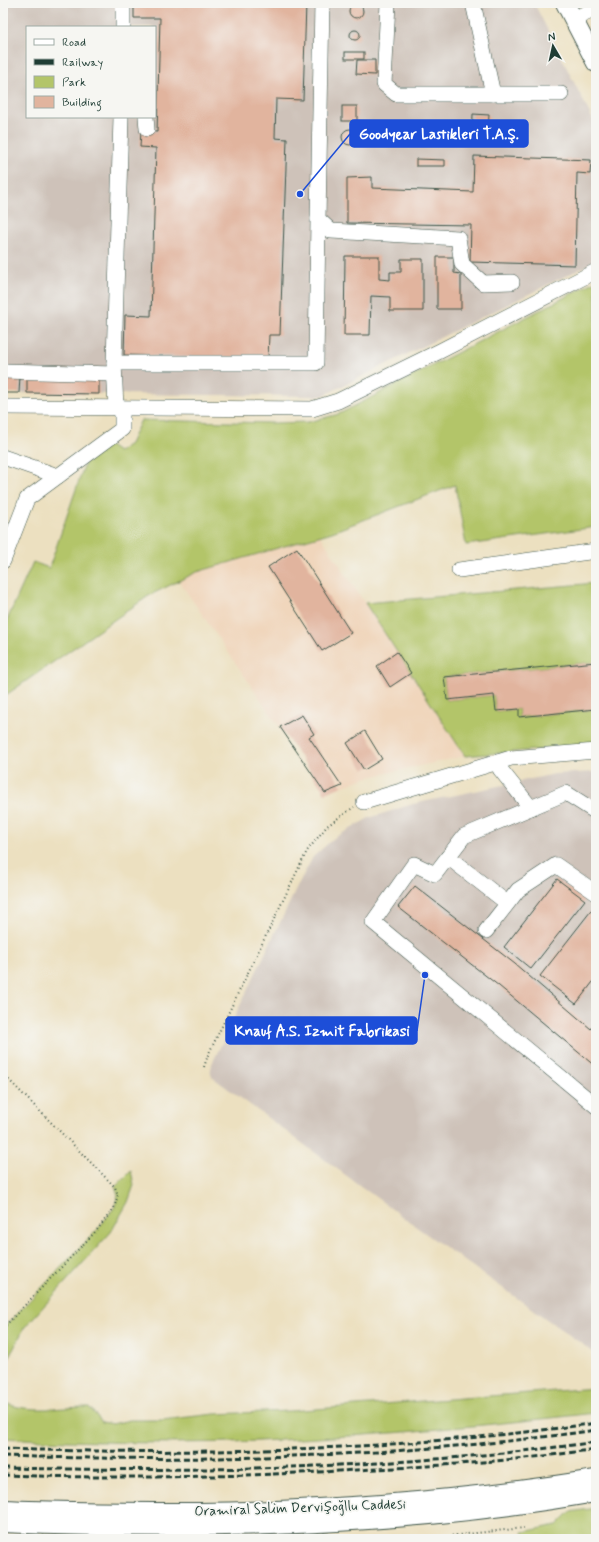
<svg xmlns="http://www.w3.org/2000/svg" width="599" height="1542" font-family="Mynerve,sans-serif">
  <rect width="100%" height="100%" fill="#f6f6f2"/>
  <filter id="ink" filterUnits="userSpaceOnUse"><feTurbulence type="fractalNoise" baseFrequency=".025" numOctaves="2"/><feDisplacementMap in="SourceGraphic" scale="8" xChannelSelector="R" yChannelSelector="G"/><feConvolveMatrix kernelMatrix="1 2 1 2 8 2 1 2 1" color-interpolation-filters="sRGB"/></filter>
  <filter id="wash" filterUnits="userSpaceOnUse"><feTurbulence type="fractalNoise" baseFrequency=".012" numOctaves="4" result="noise"/><feDisplacementMap in="SourceGraphic" scale="16" xChannelSelector="R" yChannelSelector="G"/><feGaussianBlur stdDeviation="0.9" result="paint"/><feColorMatrix in="noise" values="0 0 0 0 0 0 0 0 0 0 0 0 0 0 0 0 0 1.4 0 .05"/><feComposite in="paint" operator="in"/></filter>
  <g filter="url(#wash)">
    <rect width="100%" height="100%" fill="#ece0c0"/>
    <polygon fill="#f0d6bc" points="320,535 465,756 365,778 325,793 179,581 197,572"/>
    <g fill="#cec2b9" fill-rule="evenodd">
      <path d="M3,3H534L596,126V261L322,396L3,393ZM27,27H155V117H27Z"/>
      <polygon points="596,772 596,1354 415,1226 212,1077 210,1068 300,881 313,857 334,838 369,818 413,804 555,774"/>
    </g>
    <g fill="#b3c569" stroke="#69814e">
      <polygon points="596,281 596,527 466,545 455,485 332,532 197,572 150,595 3,697 3,629 33,562 49,568 86,460 108,445 118,452 130,444 141,420 272,423 308,422 339,414"/>
      <polygon points="596,583 596,662 444,677 447,700 494,695 496,711 519,709 519,717 596,709 596,745 465,756 365,603"/>
      <polygon points="131,1171 134,1185 128,1202 111,1232 24,1328 3,1370 3,1328 97,1230 114,1208 118,1195 115,1187"/>
      <path d="M596,1388V1413C491,1425 386,1435 280,1440C189,1445 95,1443 3,1438V1402C28,1414 61,1407 89,1407L102,1422L112,1424L130,1420H162L214,1414L289,1411Z"/>
      <polygon points="596,1508 596,1539 525,1539 523,1532 557,1525 570,1512"/>
    </g>
    <g id="blocks">
      <g fill="#e1b49e">
        <polygon points="134,3 306,3 303,100 276,99 275,138 287,139 280,335 269,335 268,358 124,355 125,315 151,316 156,148 140,147 141,131 157,132 160,18 134,18"/>
        <circle cx="356" cy="11" r="7"/>
        <circle cx="355" cy="35" r="5"/>
        <rect x="345" y="52" width="19" height="7"/>
        <polygon points="357,60 375,60 375,75 356,74"/>
        <rect x="342" y="106" width="15" height="15"/>
        <polygon points="473,114 489,115 487,142 472,141"/>
        <circle cx="350" cy="137" r="8"/>
        <polygon points="474,156 591,160 590,174 577,173 575,265 470,262 471,225 347,223 347,178 372,177 372,188 473,192"/>
        <polygon points="416,159 445,160 445,166 416,166"/>
        <polygon points="345,256 379,256 379,279 390,280 390,272 401,272 401,259 423,259 423,311 390,311 390,297 371,296 370,335 344,335"/>
        <polygon points="437,257 454,257 454,273 461,274 461,309 437,309"/>
        <polygon points="3,376 20,376 19,393 3,393"/>
        <polygon points="27,377 99,378 99,394 27,393"/>
        <polygon points="297,548 351,633 322,651 268,567"/>
        <polygon points="397,652 411,673 390,687 377,666"/>
        <polygon points="596,662 596,709 519,717 519,709 496,711 494,695 447,700 444,677"/>
        <polygon points="302,715 314,734 309,737 342,786 325,793 280,727"/>
        <polygon points="365,731 382,759 364,770 347,743"/>
        <polygon points="557,879 585,900 531,969 504,947"/>
        <polygon points="415,886 515,964 591,1029 596,1023 596,1067 499,986 398,907"/>
        <polygon points="594,907 596,909 596,978 576,1004 540,976"/>
      </g>
    </g>
  </g>
  <g filter="url(#ink)">
    <use href="#blocks" fill-opacity="0" stroke="#3e5549" stroke-width="1"/>
    <g fill="none" stroke-linecap="round" stroke-linejoin="round">
      <defs>
        <g id="minor">
          <polyline points="322,3 318,219 331,231 458,238 462,264 483,283 512,282"/>
          <polyline points="388,3 384,84 396,94 561,94"/>
          <polyline points="473,3 493,94"/>
          <polyline points="573,19 596,9"/>
          <polyline points="123,27 123,3"/>
          <polyline points="146,117 147,129"/>
          <polyline points="114,363 121,117"/>
          <polyline points="3,371 114,374"/>
          <polyline points="3,407 312,409 338,401 440,351 596,271"/>
          <polyline points="116,408 114,363 316,363 318,219"/>
          <polyline points="3,457 58,476"/>
          <polyline points="3,561 27,499 122,429 122,408"/>
          <polyline points="459,570 596,551"/>
          <polyline points="364,802 498,762"/>
          <polyline points="531,808 500,769 498,762 511,758 596,751"/>
          <polyline points="596,812 566,793 464,836 435,874 414,864 373,922 596,1106"/>
          <polyline points="448,857 507,903"/>
          <polyline points="486,931 518,890 556,865 596,893"/>
        </g>
        <g id="major">
          <polyline points="565,3 596,63"/>
          <path d="M3,1509C68,1512 134,1512 199,1512C332,1510 464,1500 596,1479"/>
          <path d="M3,1523C201,1532 400,1527 596,1493"/>
        </g>
      </defs>
      <use href="#minor" stroke="#3e5549" stroke-width="16"/>
      <use href="#major" stroke="#3e5549" stroke-width="20"/>
      <g stroke="#3e5549" stroke-width="2" stroke-dasharray="1 3" stroke-linecap="butt">
        <polyline points="204,1067 208,1055 307,851 327,826 354,807"/>
        <polyline points="3,1074 115,1187 118,1195 114,1208 97,1230 3,1328"/>
        <polyline points="420,1539 524,1528"/>
        <polyline points="475,1539 479,1534"/>
      </g>
      <use href="#minor" stroke="#fff" stroke-width="15"/>
      <use href="#major" stroke="#fff" stroke-width="18"/>
      <g stroke="#1f3d34" stroke-width="3" stroke-dasharray="6 3" stroke-linecap="butt">
        <path d="M3,1449C200,1455 400,1451 596,1423"/>
        <path d="M3,1456C200,1462 400,1458 596,1430"/>
        <path d="M3,1468C201,1472 400,1469 596,1442"/>
        <path d="M3,1475C121,1479 238,1477 356,1470C436,1466 517,1461 596,1449"/>
      </g>
    </g>
  </g>
  <g text-anchor="middle" stroke-width="3.5" stroke-linejoin="round" paint-order="stroke">
    <g font-size="14" fill="#1f3d34" stroke="#f6f6f2">
      <text transform="translate(300 1507) rotate(-2)" y="5">Oramiral Salim Dervişoğllu Caddesi</text>
    </g>
  </g>
  <path fill="none" stroke="#1d4ed8" stroke-width="1.5" d="M300 194L350 134M425 975L417 1031"/>
  <g fill="#1d4ed8" stroke="#f6f6f2" stroke-width="1.5">
    <circle cx="300" cy="194" r="4"/>
    <circle cx="425" cy="975" r="4"/>
  </g>
  <g fill="#1d4ed8" stroke="#1d4ed8" stroke-width="1.5">
    <rect x="350" y="120" width="178" height="27" rx="4"/>
    <rect x="226" y="1017" width="191" height="27" rx="4"/>
  </g>
  <g font-size="15" text-anchor="middle" font-weight="bold" fill="#fff">
    <text x="439" y="139">Goodyear Lastikleri T.A.Ş.</text>
    <text x="322" y="1036">Knauf A.S. Izmit Fabrikasi</text>
  </g>
  <rect width="599" height="1542" fill="none" stroke="#f6f6f2" stroke-width="16"/>
  <rect x="26" y="26" width="130" height="92" fill="#f6f6f2" stroke="#a0aca6"/>
  <rect x="34" y="39" width="20" height="6" fill="#ffffff" stroke="#a0aca6"/>
  <text x="62" y="46" font-size="12" fill="#1f3d34">Road</text>
  <rect x="34" y="59" width="20" height="6" fill="#1f3d34" stroke="#a0aca6"/>
  <text x="62" y="66" font-size="12" fill="#1f3d34">Railway</text>
  <rect x="34" y="76" width="20" height="12" fill="#b3c569" stroke="#a0aca6"/>
  <text x="62" y="86" font-size="12" fill="#1f3d34">Park</text>
  <rect x="34" y="96" width="20" height="12" fill="#e1b49e" stroke="#a0aca6"/>
  <text x="62" y="106" font-size="12" fill="#1f3d34">Building</text>
  <g transform="translate(553 46) rotate(351)" stroke="#f6f6f2" stroke-width="3" paint-order="stroke">
  <path d="M0-3L7 15L0 10L-7 15Z" fill="#1f3d34"/>
  <text y="-6" font-size="11" font-weight="bold" text-anchor="middle" fill="#1f3d34">N</text>
  </g>
</svg>
